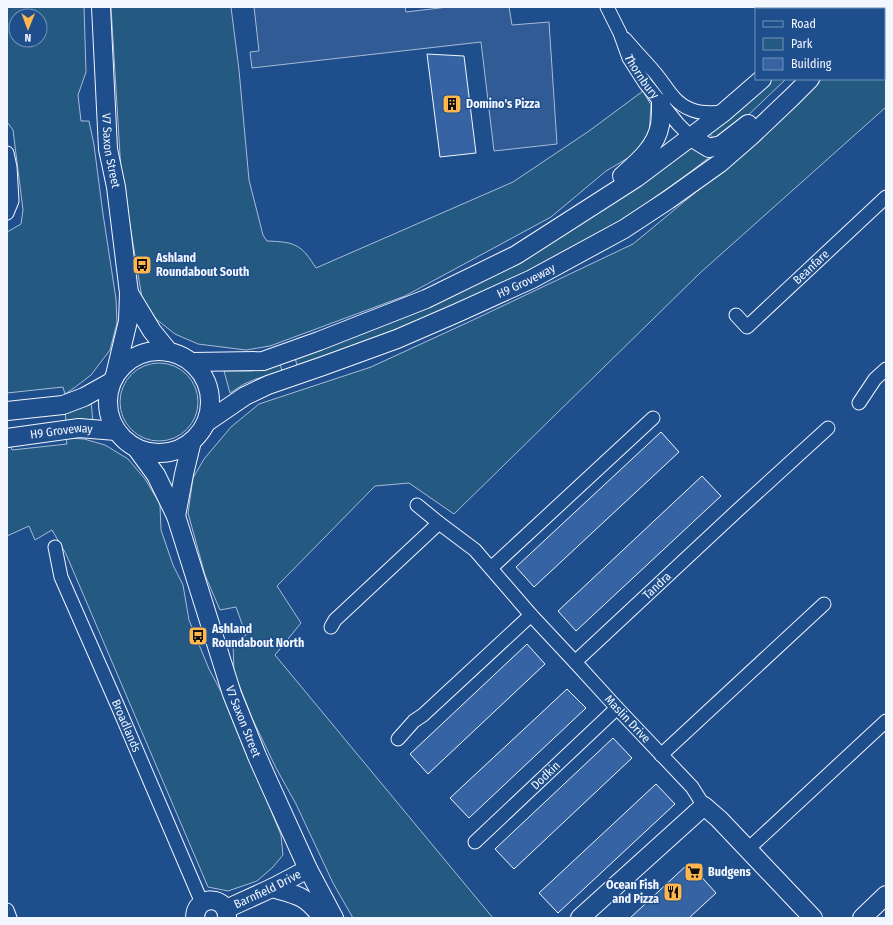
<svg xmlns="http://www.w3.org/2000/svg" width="893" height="925" font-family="'Fira Sans Condensed',sans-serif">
  <rect width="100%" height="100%" fill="#1f4e8c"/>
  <g fill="#245a82" stroke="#a8bbd7" fill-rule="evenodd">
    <path d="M7,7H84L86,72L78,95L81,121H89L94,145L103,214L116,299L117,323L110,350L91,375L74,388L65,394L63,387L7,393V232L21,224L23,210L13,130L7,122ZM16,16H40V40H16Z"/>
    <path d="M111,7H231L239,70L249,180L263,235L267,241C295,242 301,244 316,268L513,182L589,131L643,91L651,105L649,134L633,155L606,171L551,217L405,296L270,346L246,350L198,344L175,334L156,319L142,298L128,213L122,188Z"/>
    <polygon points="886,18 886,107 700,273 454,514 409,483 375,486 277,586 301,623 275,655 493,918 353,918 333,883 296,804 276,768 252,718 234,672 233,643 246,635 236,607 220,610 205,575 188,513 193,478 204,459 231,427 259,404 371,367 473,320 633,244 743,153 822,79 884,79 884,20"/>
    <polygon points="773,79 786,79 741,122 714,139 709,133"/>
    <path d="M692,147L716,152C696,168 676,183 655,197C646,204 637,210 628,216C525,281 411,326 297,365L295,358L361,333Z"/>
    <polygon points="280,363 282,371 256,379 244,384 230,393 224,371 252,371"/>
    <circle cx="159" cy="402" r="39"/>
    <polygon points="91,401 93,422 66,421 65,411"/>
    <polygon points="66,438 84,439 105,445 128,459 145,479 160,504 161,530 173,565 183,585 189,620 209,669 226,701 281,835 283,855 273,867 257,881 228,891 208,887 66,554 52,530 35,540 29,526 7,536 7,445 10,444 12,450 67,444"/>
  </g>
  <polygon fill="#305b95" stroke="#a8bbd7" points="254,7 405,7 406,12 448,7 509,7 512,25 549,22 557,144 494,151 481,42 252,68 250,52 259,51"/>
  <g fill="#3563a3" stroke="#f2f6ff">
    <polygon points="427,54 464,56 476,153 440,157"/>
    <polygon points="661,432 679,452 534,587 516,567"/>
    <polygon points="702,476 721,496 576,631 558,611"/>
    <polygon points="527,644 545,664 428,774 410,754"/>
    <polygon points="567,689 586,708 469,818 450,798"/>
    <polygon points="613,738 632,758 514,869 495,849"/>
    <polygon points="656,784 675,804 558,913 539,893"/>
    <polygon points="689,863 716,893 689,918 630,918"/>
  </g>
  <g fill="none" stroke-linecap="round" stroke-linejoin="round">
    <defs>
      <g id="street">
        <path id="s1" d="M607,7L620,33L629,58L645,83L678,124L691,137"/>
        <path d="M625,39C635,51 646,62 656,74C666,86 674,103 690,109C700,114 713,113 724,112"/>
        <polyline points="7,153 10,167 12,201 7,213"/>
        <path id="s2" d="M736,315L747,327L886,197"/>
        <polyline points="859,403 875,379 886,369"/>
        <path id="s3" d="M417,505L439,523L475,550L531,615L575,662L617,708L692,787L704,806"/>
        <path id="s4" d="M55,547L61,577L119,709L202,903"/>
        <polyline points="491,568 653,418"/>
        <polyline points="331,627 335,620 439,523"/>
        <path id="s5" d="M575,662L738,510L828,428"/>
        <polyline points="398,739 414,721 423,715 531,615"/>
        <polyline points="661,755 824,604"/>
        <path id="s6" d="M475,842L617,708"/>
        <polyline points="748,849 886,721"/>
        <polyline points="7,910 10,918"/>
      </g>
      <g id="secondary">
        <path id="s7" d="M101,7L108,149L116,187L129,293L128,321L115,375"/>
        <polyline points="834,9 836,7"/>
        <polyline points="872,9 874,7"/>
        <polyline points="691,137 709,148 721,145 748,124"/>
        <path d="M622,176C638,162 656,147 660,125C661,118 661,110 661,103"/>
        <polyline points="129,293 152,331 169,352"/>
        <circle cx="159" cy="402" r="51"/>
        <polyline points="192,362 263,361 319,341 426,299 516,255 636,178 724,112 762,79"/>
        <polyline points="7,411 63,405 84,397 111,382"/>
        <path id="s8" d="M207,422L245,396L268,385L323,366L397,339L457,313L532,279L624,229L668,200L720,163L751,136L792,97L810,79"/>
        <path id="s9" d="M7,438L79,428L116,431"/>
        <path id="s10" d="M137,449L156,475L176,516L232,694L257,756L269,783L308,869L334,918"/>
        <polyline points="176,516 184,474 192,441"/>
        <path d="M272,888C282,891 293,893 302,898C310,902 317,911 323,918"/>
        <path id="s11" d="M226,909L272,888L308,869"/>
        <path d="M195,918C195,894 228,895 227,918"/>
        <polyline points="580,918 704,806 719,819 813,918"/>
        <polyline points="862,918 886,895"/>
      </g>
    </defs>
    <use href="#street" stroke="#f2f6ff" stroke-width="15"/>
    <use href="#secondary" stroke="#f2f6ff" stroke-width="20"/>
    <use href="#street" stroke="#1f4e8c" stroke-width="13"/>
    <use href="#secondary" stroke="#1f4e8c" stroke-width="18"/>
  </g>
  <defs>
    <symbol id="building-square" viewBox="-11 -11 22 22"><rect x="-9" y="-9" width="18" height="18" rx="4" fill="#ffb74d" stroke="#1f4e8c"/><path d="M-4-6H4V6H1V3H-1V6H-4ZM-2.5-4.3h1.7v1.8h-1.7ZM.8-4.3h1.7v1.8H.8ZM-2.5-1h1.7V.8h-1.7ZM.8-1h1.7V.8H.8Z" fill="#111"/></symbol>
    <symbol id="bus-square" viewBox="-11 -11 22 22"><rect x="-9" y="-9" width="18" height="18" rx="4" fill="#ffb74d" stroke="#1f4e8c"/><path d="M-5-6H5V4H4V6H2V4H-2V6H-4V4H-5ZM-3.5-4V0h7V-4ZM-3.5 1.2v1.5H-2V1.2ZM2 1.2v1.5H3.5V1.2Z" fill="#111"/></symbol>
    <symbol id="supermarket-square" viewBox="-11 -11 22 22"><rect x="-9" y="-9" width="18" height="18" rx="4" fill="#ffb74d" stroke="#1f4e8c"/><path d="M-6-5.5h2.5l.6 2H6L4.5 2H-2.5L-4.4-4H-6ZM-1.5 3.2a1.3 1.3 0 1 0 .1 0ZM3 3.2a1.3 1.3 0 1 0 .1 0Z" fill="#111"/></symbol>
    <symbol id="restaurant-square" viewBox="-11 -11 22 22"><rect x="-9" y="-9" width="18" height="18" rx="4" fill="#ffb74d" stroke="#1f4e8c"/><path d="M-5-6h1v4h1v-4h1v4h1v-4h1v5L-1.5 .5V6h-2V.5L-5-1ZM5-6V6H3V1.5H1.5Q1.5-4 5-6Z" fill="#111"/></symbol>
  </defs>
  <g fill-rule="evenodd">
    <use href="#building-square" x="441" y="93" width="22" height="22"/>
    <use href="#bus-square" x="131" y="254" width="22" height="22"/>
    <use href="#bus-square" x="187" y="625" width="22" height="22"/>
    <use href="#supermarket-square" x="683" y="861" width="22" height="22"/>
    <use href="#restaurant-square" x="662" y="881" width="22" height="22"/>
  </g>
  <g text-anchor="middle" stroke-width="3" stroke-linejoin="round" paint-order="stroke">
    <g font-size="12" fill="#f2f6ff" stroke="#1f4e8c">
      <text dy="4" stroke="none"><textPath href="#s1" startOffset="78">Thornbury</textPath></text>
      <text dy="4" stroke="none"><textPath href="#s7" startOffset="144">V7 Saxon Street</textPath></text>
      <text dy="4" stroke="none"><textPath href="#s2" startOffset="104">Beanfare</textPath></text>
      <text dy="4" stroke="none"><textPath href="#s8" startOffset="350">H9 Groveway</textPath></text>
      <text dy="4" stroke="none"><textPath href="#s9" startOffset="55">H9 Groveway</textPath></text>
      <text dy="4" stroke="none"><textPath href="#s5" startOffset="112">Tandra</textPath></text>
      <text dy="4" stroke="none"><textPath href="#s3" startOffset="301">Maslin Drive</textPath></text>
      <text dy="4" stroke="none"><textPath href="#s10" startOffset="294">V7 Saxon Street</textPath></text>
      <text dy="4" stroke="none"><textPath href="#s4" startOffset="193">Broadlands</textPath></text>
      <text dy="4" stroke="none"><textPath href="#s6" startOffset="97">Dodkin</textPath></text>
      <text dy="4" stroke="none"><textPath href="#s11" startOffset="46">Barnfield Drive</textPath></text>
    </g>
    <g font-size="12" font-weight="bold" fill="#f2f6ff" stroke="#1f4e8c" text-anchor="start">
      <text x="466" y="108">Domino's Pizza</text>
      <text x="156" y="262">Ashland<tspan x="156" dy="14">Roundabout South</tspan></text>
      <text x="212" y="633">Ashland<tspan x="212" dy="14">Roundabout North</tspan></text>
      <text x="708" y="876">Budgens</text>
      <text x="659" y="889" text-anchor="end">Ocean Fish<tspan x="659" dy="14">and Pizza</tspan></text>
    </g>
  </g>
  <rect width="893" height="925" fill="none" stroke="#f2f6ff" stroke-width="16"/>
  <rect x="755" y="8" width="130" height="72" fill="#1f4e8c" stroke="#7391ba"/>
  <rect x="763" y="21" width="20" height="6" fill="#1f4e8c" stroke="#7391ba"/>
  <text x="791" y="28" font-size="12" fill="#f2f6ff">Road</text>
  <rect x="763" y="38" width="20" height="12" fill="#245a82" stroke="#7391ba"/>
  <text x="791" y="48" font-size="12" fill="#f2f6ff">Park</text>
  <rect x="763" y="58" width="20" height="12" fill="#3563a3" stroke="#7391ba"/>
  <text x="791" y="68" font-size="12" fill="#f2f6ff">Building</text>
  <g transform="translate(28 28) rotate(181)"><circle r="19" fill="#1f4e8c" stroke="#7391ba"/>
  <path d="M0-3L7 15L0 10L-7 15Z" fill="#ffb74d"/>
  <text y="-6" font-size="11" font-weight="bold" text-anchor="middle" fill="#f2f6ff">N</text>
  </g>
</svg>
